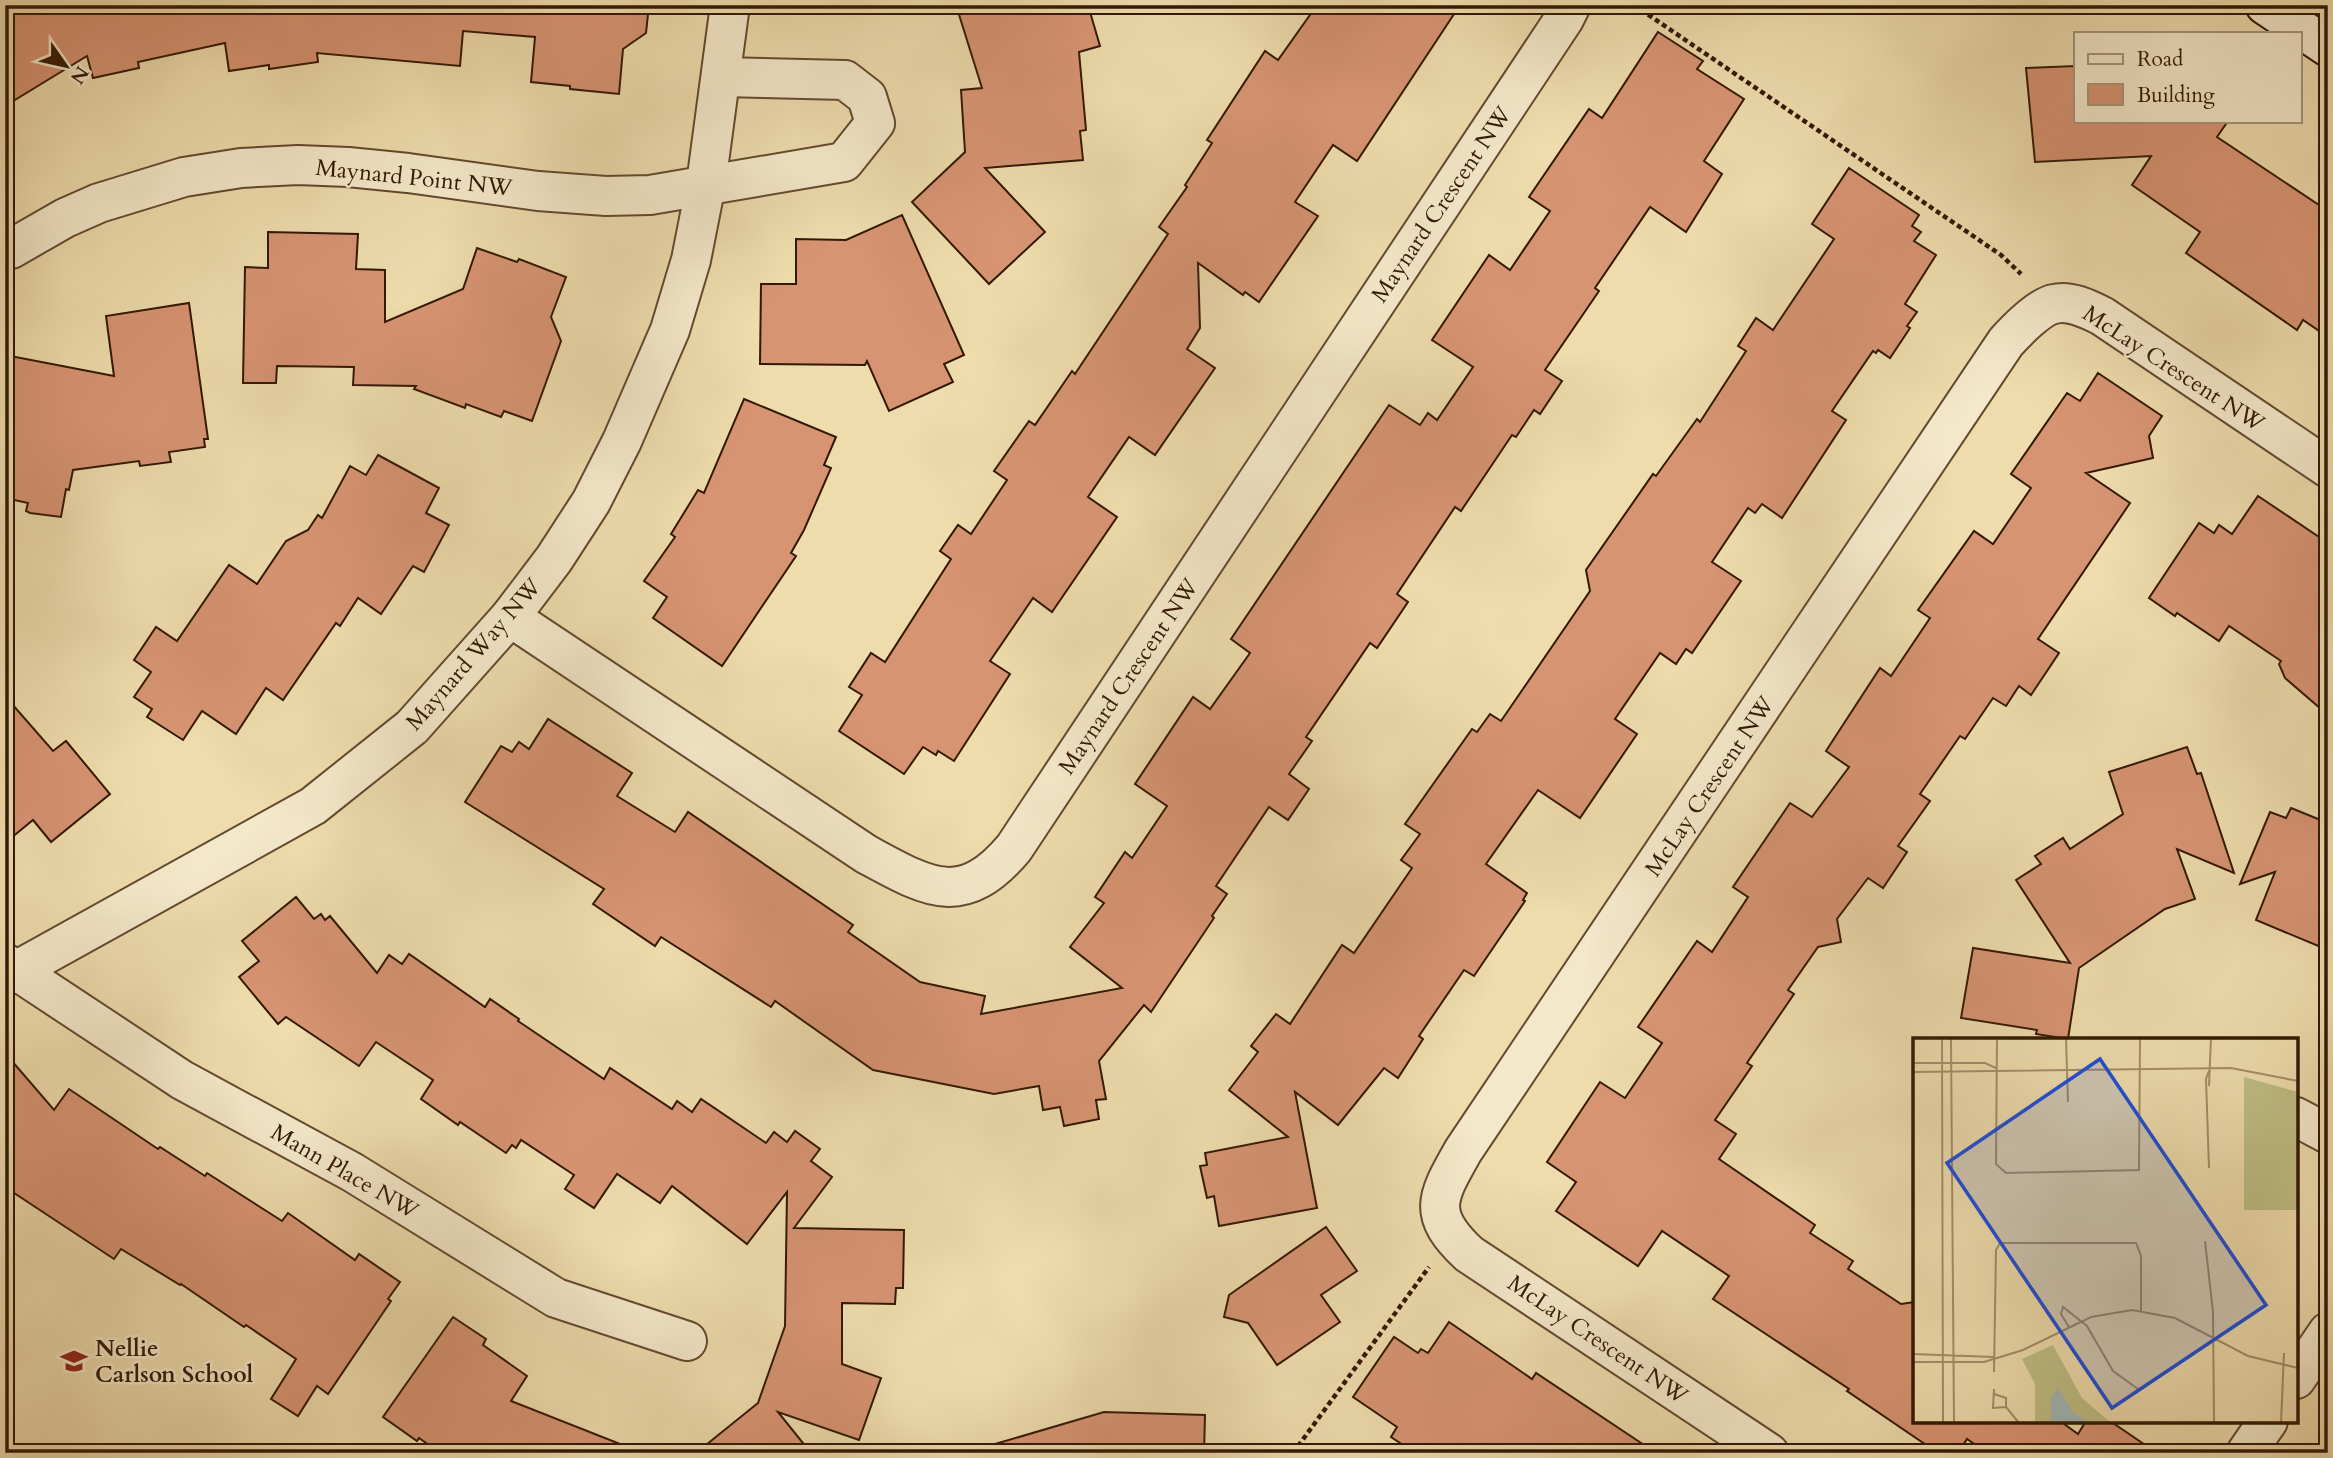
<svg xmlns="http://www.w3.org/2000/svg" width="2333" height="1458" font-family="Cardo,serif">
  <rect width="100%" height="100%" fill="#eedcad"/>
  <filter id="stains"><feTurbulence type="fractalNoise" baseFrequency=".00286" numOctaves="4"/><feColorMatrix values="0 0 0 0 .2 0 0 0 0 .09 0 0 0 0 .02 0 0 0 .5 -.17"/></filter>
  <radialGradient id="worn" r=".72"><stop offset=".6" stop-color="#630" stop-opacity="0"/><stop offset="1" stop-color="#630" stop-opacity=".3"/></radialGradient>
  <g fill="#d79473" stroke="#331905" stroke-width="2">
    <polygon points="5,5 649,5 646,33 623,49 619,94 570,89 570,86 531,82 535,37 463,31 460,66 317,53 318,62 269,69 269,65 229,71 225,43 138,62 139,68 93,78 87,56 5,106"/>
    <polygon points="956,5 1088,5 1100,46 1079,52 1086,130 1080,131 1083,160 985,168 1045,232 989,284 912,202 965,152 961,90 982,88"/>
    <polygon points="1317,5 1460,5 1357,161 1333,145 1295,202 1318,216 1259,302 1245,292 1243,295 1198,263 1200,328 1187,349 1215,368 1155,455 1129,437 1088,497 1117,517 1052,612 1033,598 990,661 1010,674 954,761 938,751 936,755 923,747 904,774 839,731 862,695 849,687 871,653 885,662 951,559 940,551 958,525 971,534 1007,480 994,471 1029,421 1035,425 1072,371 1075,374 1168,234 1159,227 1187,187 1185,185 1212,143 1207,140 1265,51 1278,60"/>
    <polygon points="1658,32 1703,61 1697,69 1744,99 1704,161 1722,174 1686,232 1650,207 1595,288 1599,291 1545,370 1562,381 1540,414 1534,410 1516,437 1512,435 1461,511 1455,507 1397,594 1408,602 1377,648 1370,643 1306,737 1312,741 1289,774 1309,789 1288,820 1269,807 1216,886 1227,894 1212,916 1214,918 1151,1012 1144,1005 1099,1061 1106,1099 1096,1100 1099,1119 1064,1126 1060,1107 1043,1110 1039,1086 994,1094 873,1070 775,1001 771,1007 661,937 655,946 593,904 604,889 465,802 501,746 512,752 519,742 529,749 548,719 632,773 617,796 675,832 688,812 853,925 848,932 920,982 985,996 981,1014 1122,988 1070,947 1104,903 1095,897 1125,852 1132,858 1167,806 1135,784 1193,697 1210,709 1250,653 1231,639 1389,405 1420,425 1428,413 1437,420 1473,367 1432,340 1489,255 1510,270 1550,211 1529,197 1589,109 1602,118"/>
    <polygon points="2076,66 2076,121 2228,121 2217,137 2328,211 2328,337 2303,320 2297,330 2186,253 2200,232 2132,185 2151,156 2035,162 2026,68"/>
    <polygon points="1849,168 1919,215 1912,226 1921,232 1914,241 1936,255 1905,304 1917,312 1907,326 1910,328 1890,358 1878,350 1876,353 1873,351 1832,411 1846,420 1782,518 1762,504 1755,513 1748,508 1712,562 1741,581 1692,653 1686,649 1676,664 1660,653 1615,719 1637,734 1580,818 1538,790 1486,864 1527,893 1523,900 1525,901 1474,976 1464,970 1419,1036 1423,1039 1398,1078 1384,1068 1338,1125 1295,1092 1317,1208 1219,1226 1214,1196 1207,1198 1200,1166 1207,1165 1205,1153 1288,1137 1229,1090 1258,1052 1251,1046 1276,1014 1290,1024 1342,945 1354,953 1412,868 1401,860 1420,834 1405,824 1472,729 1477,732 1490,714 1501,721 1590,591 1586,570 1653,474 1656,476 1697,419 1700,422 1746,351 1738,346 1756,318 1773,330 1834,239 1812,224"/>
    <polygon points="902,215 964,355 944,364 953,382 889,411 867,361 865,365 760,364 761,284 796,284 796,239 846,240"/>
    <polygon points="268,232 358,234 356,269 385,270 385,322 463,289 477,248 517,262 519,259 566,277 551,317 561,341 532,421 504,411 501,417 466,404 465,408 414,389 416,386 353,385 354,367 277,366 276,383 243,383 245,267 268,268"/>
    <polygon points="189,303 208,439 204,439 205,447 169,452 171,462 140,466 139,461 73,470 69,490 66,489 61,517 30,513 26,511 28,503 5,498 5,355 114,376 106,316"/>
    <polygon points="2098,373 2162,416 2149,436 2153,458 2086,473 2130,503 2038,639 2059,653 2031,695 2019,686 2006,706 1993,698 1965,739 1960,736 1920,794 1930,801 1898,846 1907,852 1883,888 1868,878 1837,919 1841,942 1818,947 1788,990 1794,994 1747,1063 1752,1066 1715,1120 1736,1134 1719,1159 1815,1225 1810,1233 1853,1261 1848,1269 1901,1304 1915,1302 1915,1421 2060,1421 2078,1434 2086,1421 2110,1421 2157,1453 1987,1453 1967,1439 1958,1453 1938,1453 1847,1391 1849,1389 1713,1299 1729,1276 1662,1231 1638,1266 1556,1211 1576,1182 1547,1162 1600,1082 1625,1098 1662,1043 1638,1027 1697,941 1712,952 1748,897 1733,887 1790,803 1812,817 1849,767 1826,751 1880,668 1891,676 1930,618 1918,610 1974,531 1993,544 2031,488 2011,474 2067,393 2080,401"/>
    <polygon points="744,399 836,437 824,465 831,468 804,530 791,553 796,556 722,666 653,618 667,597 644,581 675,537 671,534 698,490 704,493"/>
    <polygon points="378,455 439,488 426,513 449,525 424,572 413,566 381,614 358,598 340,626 336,623 283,700 266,688 236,734 202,711 183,740 147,717 152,709 134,697 151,672 134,660 156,627 177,641 229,565 257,584 286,541 308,530 318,515 322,518 350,466 366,475"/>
    <polygon points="2258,496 2328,543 2328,715 2285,678 2279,664 2281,661 2229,626 2219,641 2177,613 2175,616 2149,598 2199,523 2214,533 2219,525 2232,534"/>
    <polygon points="5,696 53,751 66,741 110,794 51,842 33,820 5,843"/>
    <polygon points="2187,747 2197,774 2201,773 2234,873 2177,849 2195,899 2165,909 2079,968 2068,1039 2036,1034 2037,1030 1961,1018 1973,948 2070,963 2016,880 2041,864 2035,856 2063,838 2070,849 2123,814 2109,772"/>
    <polygon points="2291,808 2328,823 2328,950 2256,920 2275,872 2240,884 2270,812 2286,818"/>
    <polygon points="296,897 314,919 321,914 325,920 330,916 377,973 389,955 402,964 409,954 485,1007 490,999 519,1019 518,1021 604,1079 610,1068 672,1109 677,1101 692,1112 701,1099 766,1143 774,1132 787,1142 795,1131 820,1149 811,1161 832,1177 794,1228 904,1230 903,1288 896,1288 895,1304 842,1303 842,1364 881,1378 859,1440 778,1412 811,1453 696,1453 758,1403 785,1326 787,1192 747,1244 672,1186 660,1203 617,1174 594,1208 565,1189 574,1175 521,1140 516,1148 512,1145 506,1153 460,1122 458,1125 421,1099 433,1080 376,1042 359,1066 286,1017 278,1024 239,977 259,961 242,941"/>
    <polygon points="5,1053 54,1110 69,1089 158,1149 160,1147 205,1176 207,1173 282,1221 288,1213 355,1260 359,1254 400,1282 388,1299 391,1301 328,1394 317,1386 298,1416 271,1399 296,1359 246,1325 244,1327 181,1284 180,1285 121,1249 114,1259 5,1187"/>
    <polygon points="1326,1227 1357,1271 1321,1295 1340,1322 1277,1365 1248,1323 1224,1317 1229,1295"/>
    <polygon points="453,1317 486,1339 483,1345 527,1376 511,1401 638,1451 637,1453 440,1453 419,1438 417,1441 383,1417"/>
    <polygon points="1449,1322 1532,1379 1536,1373 1656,1453 1415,1453 1391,1437 1397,1427 1353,1397 1394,1337 1418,1353 1421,1349 1428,1353"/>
    <polygon points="1104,1412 1205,1415 1204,1453 997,1453 995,1444"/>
  </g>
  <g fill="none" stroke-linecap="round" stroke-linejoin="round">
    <defs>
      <g id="minor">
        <polyline points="11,249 65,218 99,203 184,177 241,168 298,165 348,167 408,173 538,191 606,196 650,195 844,162 875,123 867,97 845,80 722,77"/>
        <path d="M510,617L866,854C927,887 962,910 1014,848L1564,19L1571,5"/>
        <polyline points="5,963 182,1080 352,1172 556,1298 687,1341"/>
        <polyline points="2296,1117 2328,1134"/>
        <path d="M1769,1453L1469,1254C1426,1214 1437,1197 1463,1151L2006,342C2016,331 2039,307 2054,304C2070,300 2088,309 2102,316L2328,468"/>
      </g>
      <g id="tertiary">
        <polyline points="5,977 313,806 412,727 510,617 554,559 591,502 622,441 670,330 691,260 706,184 730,5"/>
        <polyline points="2296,1379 2328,1332"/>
        <polyline points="2246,1453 2268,1421"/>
      </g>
      <polyline id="secondary" points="2265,5 2328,47"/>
    </defs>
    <use href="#minor" stroke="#624a2f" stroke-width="42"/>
    <use href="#tertiary" stroke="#624a2f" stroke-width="42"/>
    <use href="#secondary" stroke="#331905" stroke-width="42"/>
    <g stroke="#331905" stroke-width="4.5" stroke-dasharray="5 3.5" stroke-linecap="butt">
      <polyline points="1634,5 2001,255 2021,274"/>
      <polyline points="1293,1453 1429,1267"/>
    </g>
    <use href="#minor" stroke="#f4e8ca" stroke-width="38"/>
    <use href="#tertiary" stroke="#f4e8ca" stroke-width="38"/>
    <use href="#secondary" stroke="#f4e8ca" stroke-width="38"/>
  </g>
  <defs>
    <symbol id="school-bare" viewBox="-9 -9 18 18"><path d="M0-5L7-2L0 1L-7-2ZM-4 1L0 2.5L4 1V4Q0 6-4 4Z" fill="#8f2418" stroke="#f4e8ca" stroke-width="2.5" paint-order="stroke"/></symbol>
  </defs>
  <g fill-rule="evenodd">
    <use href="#school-bare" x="55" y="1342" width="38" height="38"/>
  </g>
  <g text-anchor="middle" stroke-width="5" stroke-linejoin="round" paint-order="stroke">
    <g font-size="23" fill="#331905" stroke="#f4e8ca">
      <text transform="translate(414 177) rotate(6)" y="8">Maynard Point NW</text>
      <text transform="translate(1441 204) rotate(-56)" y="8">Maynard Crescent NW</text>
      <text transform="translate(2174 368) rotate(33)" y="8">McLay Crescent NW</text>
      <text transform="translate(473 654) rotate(-49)" y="8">Maynard Way NW</text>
      <text transform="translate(1128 676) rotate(-56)" y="8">Maynard Crescent NW</text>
      <text transform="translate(1709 786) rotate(-56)" y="8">McLay Crescent NW</text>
      <text transform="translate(345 1171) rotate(30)" y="8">Mann Place NW</text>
      <text transform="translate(1598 1339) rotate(34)" y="8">McLay Crescent NW</text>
    </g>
    <g font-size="23" font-weight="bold" fill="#331905" stroke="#f4e8ca" text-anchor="start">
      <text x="95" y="1356">Nellie<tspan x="95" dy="26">Carlson School</tspan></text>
    </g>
  </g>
  <g transform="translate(1913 1038)">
    <rect width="385" height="385" fill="#eedcad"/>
    <path d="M331,39L385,54V172H331ZM140,307L169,360L198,385H122V346L109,321Z" fill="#bfbe85"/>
    <path d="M349,107L371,116L378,137H352Z" fill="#bfbe85"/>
    <path d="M146,350L160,375L178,385H138V358Z" fill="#a0b8b7"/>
    <path fill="none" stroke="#a38e6a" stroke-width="2" d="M29,0L30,385M38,0L41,385M84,0L83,126L93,135L226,132L227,0M153,0L155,64M0,25H72L83,30M0,34L318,30L385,43M296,48L298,0M296,130L293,41L297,30M292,203L300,274L301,385M156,289L148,276L150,269L174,288L200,333L225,351M0,316L81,319M0,324H71L110,312L178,279L219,272L262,280L335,318L385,330M81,334L83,212L87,205H223L228,218V273M81,351L80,370L93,369M81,356L93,360V369L106,385M368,385L371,315"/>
    <path fill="#1d4ed8" fill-opacity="0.15" stroke="#1d4ed8" stroke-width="3.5" d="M187,21L353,267L199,370L34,125Z"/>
    <rect width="385" height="385" fill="none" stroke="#331905" stroke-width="3.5"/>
  </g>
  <rect width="2333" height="1458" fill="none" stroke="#eedcad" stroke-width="28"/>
  <rect x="7" y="7" width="2319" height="1444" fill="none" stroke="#331905" stroke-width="3.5"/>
  <rect x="14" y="14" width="2305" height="1430" fill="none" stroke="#331905" stroke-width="2"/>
  <rect x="2074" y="32" width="228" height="91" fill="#f4e8ca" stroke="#a7957b" stroke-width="2"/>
  <rect x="2088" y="54" width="35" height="10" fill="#f4e8ca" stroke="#a7957b" stroke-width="2"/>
  <text x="2137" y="66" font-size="21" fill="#331905">Road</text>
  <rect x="2088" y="84" width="35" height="21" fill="#d79473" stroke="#a7957b" stroke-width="2"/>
  <text x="2137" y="102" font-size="21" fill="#331905">Building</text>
  <g transform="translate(66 66) rotate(124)" stroke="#f4e8ca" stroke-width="5" paint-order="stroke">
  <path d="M0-5L12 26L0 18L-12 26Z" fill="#331905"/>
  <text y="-10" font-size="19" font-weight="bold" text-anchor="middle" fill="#331905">N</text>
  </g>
  <rect width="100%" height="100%" filter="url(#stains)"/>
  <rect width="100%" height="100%" fill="url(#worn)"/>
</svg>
